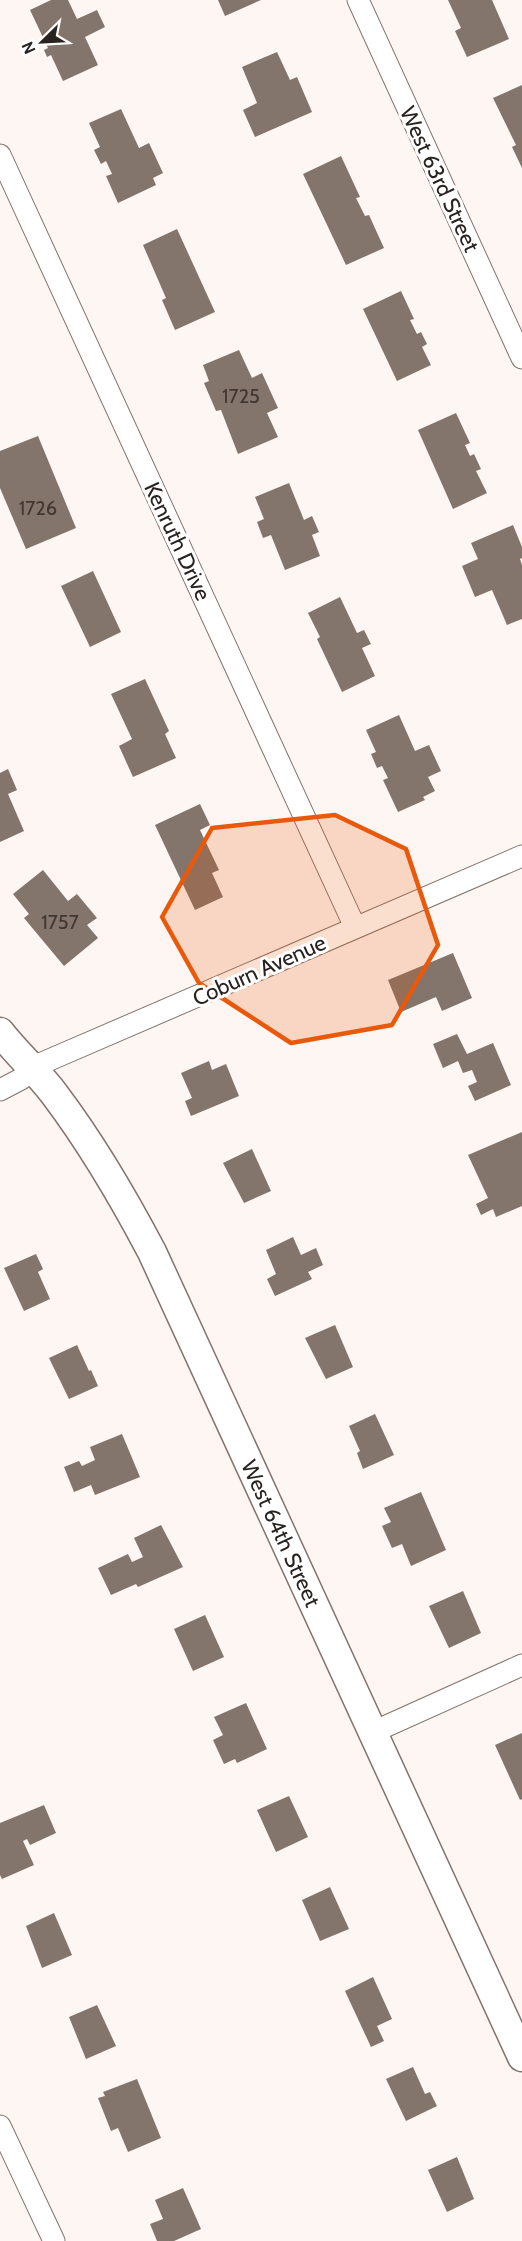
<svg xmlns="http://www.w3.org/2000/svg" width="522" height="2241" font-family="Cabin,sans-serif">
  <rect width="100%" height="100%" fill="#fdf6f2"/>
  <g fill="#83746c">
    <polygon points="51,0 68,0 77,19 97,10 105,27 85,37 98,65 63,81 51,55 47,57 44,50 48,48 30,10"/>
    <polygon points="218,0 261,0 225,16"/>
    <polygon points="448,0 492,0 509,39 467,57 455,31 461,28"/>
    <polygon points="277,52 290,80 297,77 312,112 255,137 243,110 257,103 242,67"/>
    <polygon points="522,85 522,168 512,147 516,145 493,98"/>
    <polygon points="121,109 139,148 149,143 163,173 153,178 156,185 118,203 106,176 112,174 106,161 101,164 94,150 100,147 89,123"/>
    <polygon points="341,156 360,197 356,198 365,216 369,215 384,248 346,265 303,174"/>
    <polygon points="177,229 215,312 175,330 162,300 166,298 143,245"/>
    <polygon points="401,291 414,319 410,320 417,334 421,332 427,344 422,347 431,365 397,381 363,309"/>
    <polygon points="239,350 252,378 262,373 278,408 267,413 278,437 238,454 221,410 216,411 204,383 209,381 203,365"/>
    <polygon points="456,413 470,443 465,445 470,456 474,454 481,469 476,471 487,493 453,509 418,430"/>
    <polygon points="38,436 76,528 26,549 0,488 0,451"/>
    <polygon points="289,483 304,520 312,516 319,532 312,535 320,556 285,570 271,535 263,538 257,522 264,519 255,497"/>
    <polygon points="513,525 522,547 522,558 520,559 522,565 522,619 507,625 492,590 475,597 462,566 478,559 471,543"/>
    <polygon points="93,571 121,632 90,647 61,586"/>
    <polygon points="340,597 357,633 364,630 371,644 362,648 375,676 342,692 317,639 320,637 308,613"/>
    <polygon points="145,679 169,731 165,734 176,758 133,777 119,746 132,739 111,694"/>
    <polygon points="399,715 415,751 429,745 441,771 428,777 435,791 423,797 425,800 398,812 383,780 388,778 382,766 377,768 371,754 376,752 366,730"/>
    <polygon points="8,769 17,790 8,794 24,831 0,842 0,773"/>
    <polygon points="200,804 210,825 200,830 219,870 212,873 223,897 195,910 155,825"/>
    <polygon points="43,870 68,901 77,894 97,918 87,925 98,938 64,966 24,918 29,914 13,894"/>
    <polygon points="453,953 472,998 442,1011 436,997 401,1012 388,980"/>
    <polygon points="457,1034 467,1054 493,1043 511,1085 475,1101 468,1086 477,1082 472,1070 463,1073 458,1061 443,1068 433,1044"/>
    <polygon points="209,1061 212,1070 226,1064 239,1096 191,1116 185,1101 192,1098 181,1073"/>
    <polygon points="522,1132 522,1206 496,1217 493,1209 481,1215 476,1204 488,1198 468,1155"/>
    <polygon points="252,1149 271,1191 244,1203 223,1163"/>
    <polygon points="293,1237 301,1255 316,1248 323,1265 308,1272 312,1279 275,1296 267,1279 276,1274 266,1250"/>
    <polygon points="36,1254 43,1269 38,1272 50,1299 24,1311 4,1268"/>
    <polygon points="335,1325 353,1367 326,1379 305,1338"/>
    <polygon points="77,1345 89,1371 91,1370 98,1386 69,1399 49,1358"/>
    <polygon points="375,1414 394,1455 363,1469 357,1453 360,1451 349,1426"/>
    <polygon points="122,1434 140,1477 95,1495 91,1485 74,1492 64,1467 79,1461 82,1466 95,1460 90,1447"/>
    <polygon points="421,1492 446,1550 411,1566 402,1544 392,1548 382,1526 391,1522 384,1508"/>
    <polygon points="161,1525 183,1567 138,1587 136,1584 111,1595 98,1568 128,1554 132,1562 143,1557 134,1538"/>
    <polygon points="463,1591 481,1633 449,1648 429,1606"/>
    <polygon points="205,1615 224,1657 193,1671 174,1629"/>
    <polygon points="246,1703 267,1749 237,1763 235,1759 224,1764 213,1740 223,1735 214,1717"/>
    <polygon points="522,1733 522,1799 520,1800 495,1745"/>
    <polygon points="289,1796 308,1837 276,1852 257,1810"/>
    <polygon points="44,1805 56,1833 30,1845 27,1839 23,1841 34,1865 2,1879 0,1875 0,1823"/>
    <polygon points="330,1887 349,1929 320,1941 302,1900"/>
    <polygon points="54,1913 72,1955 42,1968 26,1926"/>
    <polygon points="373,1977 392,2019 377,2026 384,2041 371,2047 345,1991"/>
    <polygon points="97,2005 116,2046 86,2059 69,2017"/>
    <polygon points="413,2067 425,2094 430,2092 437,2106 406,2121 386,2079"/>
    <polygon points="137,2079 161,2138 128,2152 118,2128 111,2131 98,2098 105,2096 103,2092"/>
    <polygon points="457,2157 474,2199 447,2212 428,2170"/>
    <polygon points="183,2188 201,2229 174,2241 157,2241 150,2224 163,2219 155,2200"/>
  </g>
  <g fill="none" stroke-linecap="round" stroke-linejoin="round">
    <defs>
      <g id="street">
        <polyline points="358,0 522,358"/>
        <polyline points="0,155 355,927"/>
        <polyline points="0,1090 21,1079 33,1067 522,856"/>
        <polyline points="371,1733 522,1665"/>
        <polyline points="0,2126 54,2241"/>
      </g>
      <g id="secondary">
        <path id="s1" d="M0,1032C17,1054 38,1072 55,1095C92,1144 123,1197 152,1252L522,2057"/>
      </g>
    </defs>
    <use href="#street" stroke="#83736c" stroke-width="23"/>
    <use href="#secondary" stroke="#83736c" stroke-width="31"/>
    <use href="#street" stroke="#fff" stroke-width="21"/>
    <use href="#secondary" stroke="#fff" stroke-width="28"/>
  </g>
  <path fill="#e8590c" fill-opacity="0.2" stroke="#e8590c" stroke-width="4.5" stroke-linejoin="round" d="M335,815L406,849L438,945L392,1025L291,1043L199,983L162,917L212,828Z"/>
  <g text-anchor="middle" stroke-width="6" stroke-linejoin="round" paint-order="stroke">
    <g font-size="20" fill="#403733">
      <text x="241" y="403">1725</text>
      <text x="38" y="515">1726</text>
      <text x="60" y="929">1757</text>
    </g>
    <g font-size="22" fill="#292320" stroke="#fff">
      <text transform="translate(440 179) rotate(65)" y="8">West 63rd Street</text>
      <text transform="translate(178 541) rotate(65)" y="8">Kenruth Drive</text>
      <text transform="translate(259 970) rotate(-24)" y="8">Coburn Avenue</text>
      <text dy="8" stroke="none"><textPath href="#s1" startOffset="578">West 64th Street</textPath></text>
    </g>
  </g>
  <g transform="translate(42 42) rotate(246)" stroke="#ffffff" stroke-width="4.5" paint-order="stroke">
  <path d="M0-4.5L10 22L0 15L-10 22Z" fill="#292320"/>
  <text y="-9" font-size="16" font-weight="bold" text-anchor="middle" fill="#292320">N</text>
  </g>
</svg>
